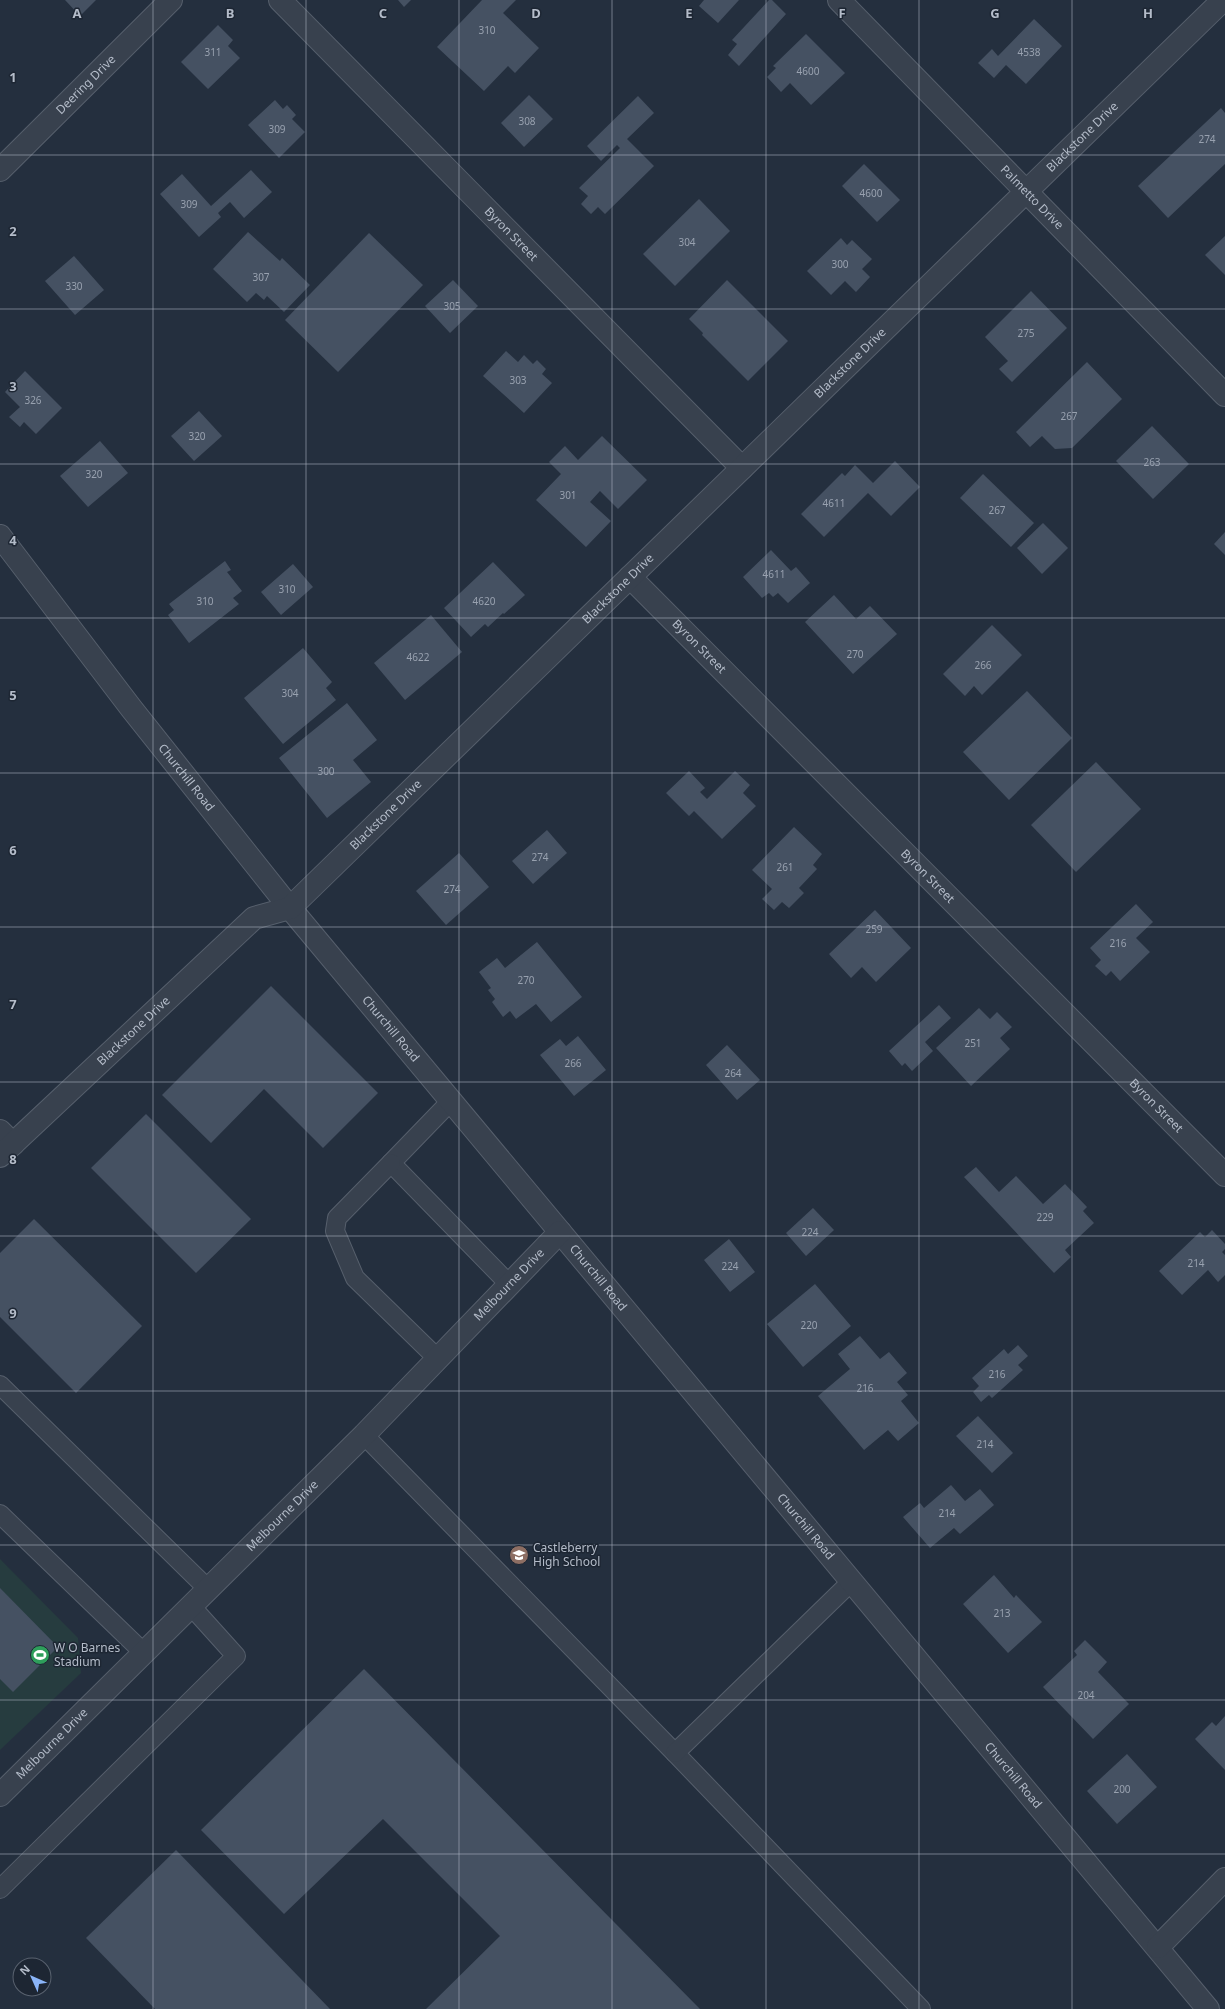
<svg xmlns="http://www.w3.org/2000/svg" width="1225" height="2009" font-family="'Noto Sans',sans-serif">
  <rect width="100%" height="100%" fill="#242f3e"/>
  <polygon fill="#263c3f" points="0,1559 78,1638 81,1673 0,1750"/>
  <g fill="#455162">
    <polygon points="65,0 96,0 80,16"/>
    <polygon points="398,0 411,0 404,7"/>
    <polygon points="482,0 516,0 503,13 539,48 515,73 508,66 484,91 437,47"/>
    <polygon points="704,0 739,0 718,23 699,6"/>
    <polygon points="769,0 772,0 786,14 739,66 728,55 737,44 732,40"/>
    <polygon points="1034,19 1062,46 1026,84 1006,65 994,78 978,63 992,49 998,56"/>
    <polygon points="218,25 233,40 228,46 240,58 208,89 181,62"/>
    <polygon points="806,34 845,73 811,105 790,83 781,92 767,77 776,68 773,66"/>
    <polygon points="529,95 553,119 524,147 501,123"/>
    <polygon points="638,96 654,113 627,139 654,166 605,214 598,207 591,214 581,204 588,196 579,188 620,148 617,145 601,161 587,146"/>
    <polygon points="275,100 283,109 287,105 296,115 292,119 305,132 279,158 248,125"/>
    <polygon points="1221,108 1225,113 1225,164 1168,218 1138,186"/>
    <polygon points="864,164 900,200 877,222 842,186"/>
    <polygon points="251,170 272,192 244,218 230,202 218,213 221,217 199,237 160,194 182,174 211,206"/>
    <polygon points="699,199 730,231 675,286 643,254"/>
    <polygon points="248,232 280,261 282,258 310,285 284,312 267,296 264,300 256,293 247,302 213,269"/>
    <polygon points="369,233 423,285 338,372 285,320"/>
    <polygon points="1225,236 1225,275 1205,255"/>
    <polygon points="841,238 847,245 852,240 872,259 862,269 870,277 856,292 845,281 831,295 807,271"/>
    <polygon points="74,256 104,290 75,315 45,281"/>
    <polygon points="453,280 478,306 450,333 425,306"/>
    <polygon points="727,280 788,341 748,381 702,335 703,333 689,319"/>
    <polygon points="1031,291 1067,328 1012,382 999,369 1008,361 985,337"/>
    <polygon points="506,351 518,362 524,355 533,364 537,360 546,369 542,374 552,383 524,413 483,376"/>
    <polygon points="1087,362 1122,399 1072,448 1055,449 1042,436 1030,447 1016,432"/>
    <polygon points="25,371 62,408 36,434 24,422 20,427 9,417 20,407 5,392"/>
    <polygon points="199,411 222,436 194,461 171,436"/>
    <polygon points="1152,426 1189,464 1153,499 1116,461"/>
    <polygon points="602,436 647,480 618,509 600,491 590,502 611,521 586,547 536,500 561,474 549,462 565,446 578,460"/>
    <polygon points="100,441 128,473 88,507 60,476"/>
    <polygon points="895,461 920,487 891,516 868,493 824,537 801,514 842,473 845,476 855,465 873,483"/>
    <polygon points="983,474 1034,523 1011,547 960,498"/>
    <polygon points="1043,523 1068,548 1042,574 1017,548"/>
    <polygon points="1225,532 1225,555 1214,544"/>
    <polygon points="771,550 791,571 796,567 810,583 788,603 778,593 773,597 769,593 762,598 743,577"/>
    <polygon points="225,561 231,570 227,572 242,591 233,598 239,604 189,643 168,615 174,610 169,604"/>
    <polygon points="493,562 525,595 504,614 503,613 488,627 485,624 471,637 444,608"/>
    <polygon points="293,564 313,587 281,615 261,592"/>
    <polygon points="834,595 856,619 870,606 897,634 853,674 805,622"/>
    <polygon points="431,615 462,652 405,700 374,663"/>
    <polygon points="992,625 1022,655 982,695 974,686 965,696 943,674"/>
    <polygon points="303,648 332,682 326,688 336,700 283,744 244,698"/>
    <polygon points="1027,691 1072,738 1009,800 963,752"/>
    <polygon points="347,703 377,740 353,760 371,782 327,818 279,758"/>
    <polygon points="1096,762 1141,809 1076,872 1031,825"/>
    <polygon points="689,771 705,788 700,792 707,799 735,771 750,785 743,793 756,806 722,839 694,811 689,816 666,793"/>
    <polygon points="794,827 822,854 813,865 817,869 799,888 804,893 789,908 782,902 774,910 762,899 772,889 752,870"/>
    <polygon points="547,830 567,853 533,884 512,861"/>
    <polygon points="459,853 489,887 446,925 416,891"/>
    <polygon points="1136,904 1153,922 1136,938 1150,952 1120,981 1111,971 1106,976 1095,966 1101,960 1090,948"/>
    <polygon points="875,910 911,948 876,982 862,967 851,978 829,954"/>
    <polygon points="537,942 582,997 551,1022 536,1004 516,1019 510,1011 503,1017 492,1002 495,999 488,990 491,988 479,972 497,958 505,968"/>
    <polygon points="271,986 378,1093 323,1148 264,1089 211,1143 162,1095"/>
    <polygon points="939,1005 951,1018 925,1042 933,1051 912,1071 905,1063 902,1066 889,1051"/>
    <polygon points="979,1008 990,1019 997,1012 1012,1027 1000,1038 1010,1049 971,1086 936,1048"/>
    <polygon points="578,1036 606,1070 574,1096 540,1055 560,1039 566,1046"/>
    <polygon points="727,1045 760,1080 737,1100 706,1065"/>
    <polygon points="146,1114 251,1219 196,1273 91,1168"/>
    <polygon points="976,1167 999,1192 1016,1176 1043,1204 1065,1184 1087,1207 1083,1211 1094,1223 1065,1250 1071,1257 1054,1273 964,1177"/>
    <polygon points="813,1208 834,1230 806,1256 786,1233"/>
    <polygon points="34,1219 142,1326 76,1393 0,1317 0,1253"/>
    <polygon points="1212,1230 1225,1244 1225,1249 1222,1252 1225,1255 1225,1275 1218,1282 1208,1270 1182,1295 1159,1271 1200,1232 1205,1237"/>
    <polygon points="729,1239 755,1272 730,1292 704,1260"/>
    <polygon points="815,1284 851,1326 803,1367 767,1324"/>
    <polygon points="860,1336 880,1359 889,1352 907,1373 897,1382 908,1395 901,1401 919,1423 898,1441 888,1430 864,1450 818,1396 850,1369 838,1354"/>
    <polygon points="1018,1345 1028,1356 1018,1365 1023,1370 992,1398 989,1395 981,1402 973,1392 979,1386 972,1378 1004,1349 1008,1354"/>
    <polygon points="978,1416 1013,1453 992,1473 956,1436"/>
    <polygon points="951,1485 965,1501 980,1489 994,1505 960,1534 954,1528 930,1548 903,1517 920,1503 924,1508"/>
    <polygon points="994,1575 1014,1598 1016,1595 1042,1622 1008,1653 963,1604"/>
    <polygon points="0,1588 58,1647 13,1692 0,1679"/>
    <polygon points="1085,1640 1107,1662 1098,1672 1129,1704 1093,1739 1043,1687 1077,1655 1074,1651"/>
    <polygon points="364,1669 700,2009 426,2009 500,1936 383,1819 284,1914 201,1830"/>
    <polygon points="1225,1716 1225,1770 1195,1739 1212,1722 1216,1726"/>
    <polygon points="1127,1754 1157,1787 1117,1824 1087,1791"/>
    <polygon points="176,1850 330,2009 155,2009 86,1938"/>
  </g>
  <g fill="none" stroke-linecap="round" stroke-linejoin="round">
    <defs>
      <g id="lane">
        <polyline points="451,1101 391,1163 509,1284"/>
        <polyline points="391,1163 337,1218 335,1231 355,1278 438,1359"/>
        <polyline points="0,1385 208,1589"/>
        <polyline points="364,1435 675,1753 921,2009"/>
        <polyline points="0,1514 144,1653"/>
        <polyline points="675,1753 852,1581"/>
        <polyline points="0,1889 236,1656 191,1606"/>
      </g>
      <g id="street">
        <path id="s1" d="M280,0L742,468"/>
        <path id="s2" d="M839,0L1225,395"/>
        <path id="s3" d="M0,170L171,0"/>
        <path id="s4" d="M0,536L131,708L290,908L1208,2009"/>
        <path id="s5" d="M630,577L1225,1175"/>
        <polyline points="0,1131 13,1144"/>
        <path id="s6" d="M0,1156L254,918L290,908L1223,0"/>
        <path id="s7" d="M0,1795L364,1435L560,1232"/>
        <polyline points="1158,1947 1225,1879"/>
      </g>
    </defs>
    <use href="#lane" stroke="#565f6c" stroke-width="20"/>
    <use href="#street" stroke="#565f6c" stroke-width="24"/>
    <use href="#lane" stroke="#38414e" stroke-width="18"/>
    <use href="#street" stroke="#38414e" stroke-width="22"/>
  </g>
  <path fill="none" stroke="#b4bcc9" stroke-width="1" stroke-opacity="0.55" d="M153,0V2009M306,0V2009M459,0V2009M612,0V2009M766,0V2009M919,0V2009M1072,0V2009M0,155H1225M0,309H1225M0,464H1225M0,618H1225M0,773H1225M0,927H1225M0,1082H1225M0,1236H1225M0,1391H1225M0,1545H1225M0,1700H1225M0,1854H1225"/>
  <defs>
    <symbol id="school-disc" viewBox="-11 -11 22 22"><circle r="9.5" fill="#8d6e63" stroke="#1d2633"/><path d="M0-5L7-2L0 1L-7-2ZM-4 1L0 2.5L4 1V4Q0 6-4 4Z" fill="#fff"/></symbol>
    <symbol id="stadium-disc" viewBox="-11 -11 22 22"><circle r="9.5" fill="#2e9e5b" stroke="#1d2633"/><path d="M0-5a6.5 5 0 1 0 0 10a6.5 5 0 1 0 0-10ZM-3.5-1.8h7v3.6h-7Z" fill="#fff"/></symbol>
  </defs>
  <g fill-rule="evenodd">
    <use href="#school-disc" x="508" y="1544" width="22" height="22"/>
    <use href="#stadium-disc" x="29" y="1644" width="22" height="22"/>
  </g>
  <g text-anchor="middle" stroke-width="3" stroke-linejoin="round" paint-order="stroke">
    <g font-size="10" fill="#98a1af">
      <text x="487" y="34">310</text>
      <text x="213" y="56">311</text>
      <text x="1029" y="56">4538</text>
      <text x="808" y="75">4600</text>
      <text x="527" y="125">308</text>
      <text x="277" y="133">309</text>
      <text x="1207" y="143">274</text>
      <text x="871" y="197">4600</text>
      <text x="189" y="208">309</text>
      <text x="687" y="246">304</text>
      <text x="840" y="268">300</text>
      <text x="261" y="281">307</text>
      <text x="74" y="290">330</text>
      <text x="452" y="310">305</text>
      <text x="1026" y="337">275</text>
      <text x="518" y="384">303</text>
      <text x="33" y="404">326</text>
      <text x="1069" y="420">267</text>
      <text x="197" y="440">320</text>
      <text x="1152" y="466">263</text>
      <text x="94" y="478">320</text>
      <text x="568" y="499">301</text>
      <text x="834" y="507">4611</text>
      <text x="997" y="514">267</text>
      <text x="774" y="578">4611</text>
      <text x="287" y="593">310</text>
      <text x="205" y="605">310</text>
      <text x="484" y="605">4620</text>
      <text x="855" y="658">270</text>
      <text x="418" y="661">4622</text>
      <text x="983" y="669">266</text>
      <text x="290" y="697">304</text>
      <text x="326" y="775">300</text>
      <text x="540" y="861">274</text>
      <text x="785" y="871">261</text>
      <text x="452" y="893">274</text>
      <text x="874" y="933">259</text>
      <text x="1118" y="947">216</text>
      <text x="526" y="984">270</text>
      <text x="973" y="1047">251</text>
      <text x="573" y="1067">266</text>
      <text x="733" y="1077">264</text>
      <text x="1045" y="1221">229</text>
      <text x="810" y="1236">224</text>
      <text x="1196" y="1267">214</text>
      <text x="730" y="1270">224</text>
      <text x="809" y="1329">220</text>
      <text x="997" y="1378">216</text>
      <text x="865" y="1392">216</text>
      <text x="985" y="1448">214</text>
      <text x="947" y="1517">214</text>
      <text x="1002" y="1617">213</text>
      <text x="1086" y="1699">204</text>
      <text x="1122" y="1793">200</text>
    </g>
    <g font-size="12" fill="#b4bcc9" stroke="#1d2633">
      <text dy="4" stroke="none"><textPath href="#s3" startOffset="121">Deering Drive</textPath></text>
      <text dy="4" stroke="none"><textPath href="#s6" startOffset="1491">Blackstone Drive</textPath></text>
      <text dy="4" stroke="none"><textPath href="#s2" startOffset="276">Palmetto Drive</textPath></text>
      <text dy="4" stroke="none"><textPath href="#s1" startOffset="329">Byron Street</textPath></text>
      <text dy="4" stroke="none"><textPath href="#s6" startOffset="1167">Blackstone Drive</textPath></text>
      <text dy="4" stroke="none"><textPath href="#s6" startOffset="843">Blackstone Drive</textPath></text>
      <text dy="4" stroke="none"><textPath href="#s5" startOffset="98">Byron Street</textPath></text>
      <text dy="4" stroke="none"><textPath href="#s4" startOffset="305">Churchill Road</textPath></text>
      <text dy="4" stroke="none"><textPath href="#s6" startOffset="519">Blackstone Drive</textPath></text>
      <text dy="4" stroke="none"><textPath href="#s5" startOffset="422">Byron Street</textPath></text>
      <text dy="4" stroke="none"><textPath href="#s4" startOffset="629">Churchill Road</textPath></text>
      <text dy="4" stroke="none"><textPath href="#s6" startOffset="183">Blackstone Drive</textPath></text>
      <text dy="4" stroke="none"><textPath href="#s5" startOffset="746">Byron Street</textPath></text>
      <text dy="4" stroke="none"><textPath href="#s4" startOffset="953">Churchill Road</textPath></text>
      <text dy="4" stroke="none"><textPath href="#s7" startOffset="721">Melbourne Drive</textPath></text>
      <text dy="4" stroke="none"><textPath href="#s7" startOffset="397">Melbourne Drive</textPath></text>
      <text dy="4" stroke="none"><textPath href="#s4" startOffset="1277">Churchill Road</textPath></text>
      <text dy="4" stroke="none"><textPath href="#s7" startOffset="73">Melbourne Drive</textPath></text>
      <text dy="4" stroke="none"><textPath href="#s4" startOffset="1601">Churchill Road</textPath></text>
    </g>
    <g font-size="12" fill="#b4bcc9" stroke="#1d2633" text-anchor="start">
      <text x="533" y="1552">Castleberry<tspan x="533" dy="14">High School</tspan></text>
      <text x="54" y="1652">W O Barnes<tspan x="54" dy="14">Stadium</tspan></text>
    </g>
  </g>
  <g font-size="13" text-anchor="middle" font-weight="bold" fill="#b4bcc9" stroke="#1d2633" stroke-width="3" stroke-linejoin="round" paint-order="stroke">
    <text x="77" y="18">A</text>
    <text x="230" y="18">B</text>
    <text x="383" y="18">C</text>
    <text x="536" y="18">D</text>
    <text x="689" y="18">E</text>
    <text x="842" y="18">F</text>
    <text x="995" y="18">G</text>
    <text x="1148" y="18">H</text>
    <text x="13" y="82">1</text>
    <text x="13" y="236">2</text>
    <text x="13" y="391">3</text>
    <text x="13" y="545">4</text>
    <text x="13" y="700">5</text>
    <text x="13" y="855">6</text>
    <text x="13" y="1009">7</text>
    <text x="13" y="1164">8</text>
    <text x="13" y="1318">9</text>
  </g>
  <g transform="translate(32 1977) rotate(315)"><circle r="19" fill="#1d2633" stroke="#59626f"/>
  <path d="M0-3L7 15L0 10L-7 15Z" fill="#8ab4f8"/>
  <text y="-6" font-size="11" font-weight="bold" text-anchor="middle" fill="#b4bcc9">N</text>
  </g>
</svg>
